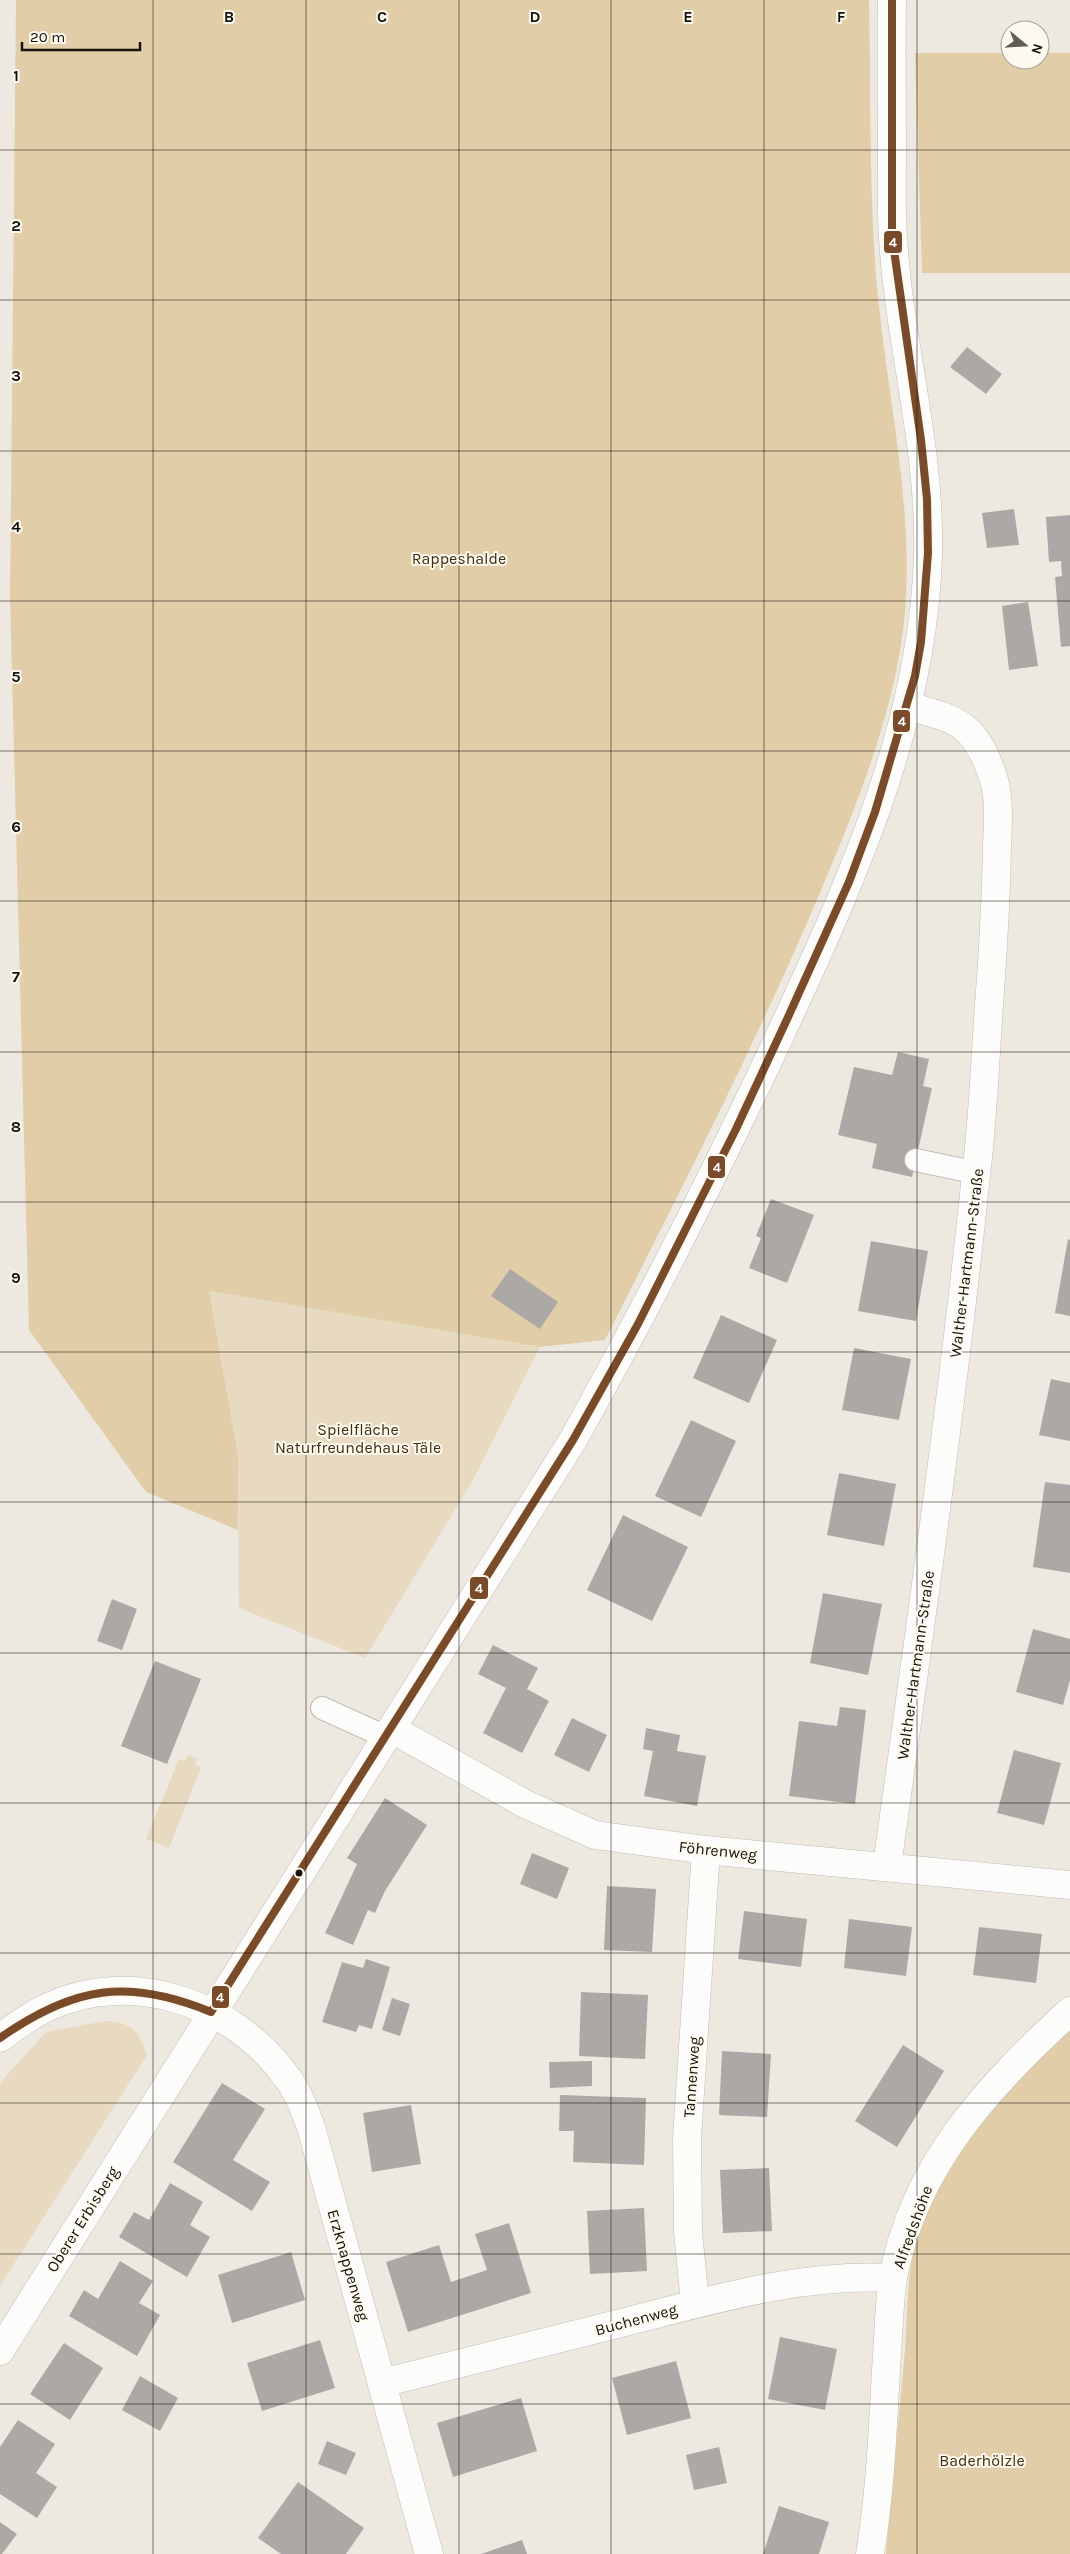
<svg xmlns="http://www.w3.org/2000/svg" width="1070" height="2554" font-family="Karla,sans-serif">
  <rect width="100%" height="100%" fill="#eee9e0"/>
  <g fill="#e7dac0">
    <polygon points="209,1291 540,1347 472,1482 365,1658 239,1608 238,1455"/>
    <polygon points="188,1755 198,1759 195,1765 201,1768 169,1848 146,1839 179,1759 185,1761"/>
    <path d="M106,2021C133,2023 138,2030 147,2055L0,2286V2083L46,2032Z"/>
  </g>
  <g fill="#e1cea8">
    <path d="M16,0H869C871,92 869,184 876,275C885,388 914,498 905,612C897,706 858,802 822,888C757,1042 680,1191 605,1340L540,1347L209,1291L238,1455V1530L146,1492L29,1330L10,597Z"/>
    <polygon points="915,53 1010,53 1010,60 1040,60 1040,53 1070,53 1070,273 922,273"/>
    <path d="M1070,2029V2554H886C892,2486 899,2418 905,2350C908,2306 906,2262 923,2220C955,2146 1011,2083 1070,2029Z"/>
  </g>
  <g fill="#aca8a6">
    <polygon points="967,347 1002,374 986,394 950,367"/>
    <polygon points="1014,509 1019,545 987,548 982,513"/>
    <polygon points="1070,515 1070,646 1061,647 1055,577 1062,576 1061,561 1049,562 1046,517"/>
    <polygon points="1028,602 1038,666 1009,670 1002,606"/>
    <polygon points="898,1052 929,1059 923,1086 932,1088 912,1177 872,1168 877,1144 838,1135 854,1067 892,1075"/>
    <polygon points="771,1199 814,1215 787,1283 749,1268 761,1238 756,1236"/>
    <polygon points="1068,1239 1070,1240 1070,1316 1055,1313"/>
    <polygon points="871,1241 928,1251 916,1321 858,1311"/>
    <polygon points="510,1269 558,1302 540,1329 491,1296"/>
    <polygon points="721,1315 777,1340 749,1403 693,1378"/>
    <polygon points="854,1348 911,1359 899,1420 842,1410"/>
    <polygon points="1051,1379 1070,1383 1070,1441 1039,1435"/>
    <polygon points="691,1420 736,1441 701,1517 655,1496"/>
    <polygon points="839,1473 896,1484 884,1546 827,1535"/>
    <polygon points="1045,1482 1070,1485 1070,1573 1033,1567"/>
    <polygon points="623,1515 688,1547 652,1621 587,1590"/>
    <polygon points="823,1593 882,1604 868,1675 810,1663"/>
    <polygon points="112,1599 137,1609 122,1650 97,1641"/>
    <polygon points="1033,1629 1070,1639 1070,1680 1063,1705 1016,1692"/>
    <polygon points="493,1645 538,1668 527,1689 549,1701 522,1753 483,1733 506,1688 478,1674"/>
    <polygon points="155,1661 201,1679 167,1764 121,1746"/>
    <polygon points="840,1707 866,1710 855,1804 789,1796 799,1721 837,1726"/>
    <polygon points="572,1718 607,1735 589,1772 554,1755"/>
    <polygon points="646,1728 680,1735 677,1751 706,1756 697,1806 644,1796 653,1751 643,1749"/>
    <polygon points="1014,1750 1061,1763 1044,1825 997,1813"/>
    <polygon points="385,1798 427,1825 385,1891 375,1913 368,1910 353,1945 325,1933 357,1864 347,1858"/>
    <polygon points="532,1853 569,1868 557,1899 520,1884"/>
    <polygon points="607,1886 656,1889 652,1952 604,1950"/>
    <polygon points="744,1911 807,1919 801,1967 738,1959"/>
    <polygon points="849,1919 912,1927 906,1976 844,1968"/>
    <polygon points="979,1927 1042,1934 1036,1983 973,1975"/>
    <polygon points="366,1959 390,1967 372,2029 359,2025 356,2032 322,2022 342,1962 363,1968"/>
    <polygon points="581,1992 648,1995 645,2059 579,2056"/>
    <polygon points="392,1998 410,2004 400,2036 382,2030"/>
    <polygon points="903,2045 944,2071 897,2147 855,2121"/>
    <polygon points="722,2051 771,2054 767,2117 719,2115"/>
    <polygon points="592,2061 592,2086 550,2088 549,2062"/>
    <polygon points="222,2083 265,2109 233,2160 270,2182 252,2211 173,2162"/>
    <polygon points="560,2095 646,2098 644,2165 573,2162 574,2131 559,2131"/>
    <polygon points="411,2105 421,2164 372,2172 363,2113"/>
    <polygon points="769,2168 772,2231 723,2233 720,2170"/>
    <polygon points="170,2183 203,2202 190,2225 210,2237 187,2277 119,2237 134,2212 149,2220"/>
    <polygon points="644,2208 647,2271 590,2274 587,2211"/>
    <polygon points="509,2223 531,2293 408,2332 386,2262 439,2245 451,2282 487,2270 475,2234"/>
    <polygon points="291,2252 305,2300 232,2323 218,2275"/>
    <polygon points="120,2261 153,2281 139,2303 160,2315 137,2356 69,2316 84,2290 98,2299"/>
    <polygon points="780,2337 837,2349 825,2410 768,2399"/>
    <polygon points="320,2340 335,2388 262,2411 247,2363"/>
    <polygon points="64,2343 103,2368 70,2420 30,2394"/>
    <polygon points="676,2361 691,2418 627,2435 612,2378"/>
    <polygon points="140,2376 178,2398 160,2431 122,2410"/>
    <polygon points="521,2398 537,2451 453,2477 437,2423"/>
    <polygon points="18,2420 55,2444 36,2473 57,2487 37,2518 0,2494 0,2447"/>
    <polygon points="327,2441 356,2453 346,2475 318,2464"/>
    <polygon points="719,2447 727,2483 694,2490 686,2455"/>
    <polygon points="298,2482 364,2528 346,2554 281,2554 258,2538"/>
    <polygon points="779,2506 829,2522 819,2554 763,2554"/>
    <polygon points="0,2522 17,2534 2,2554 0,2554"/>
    <polygon points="522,2540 527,2554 481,2554"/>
  </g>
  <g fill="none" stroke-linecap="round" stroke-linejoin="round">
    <defs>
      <g id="lane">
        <polyline points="916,1160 977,1173"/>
        <polyline points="322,1708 386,1737"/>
      </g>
      <g id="street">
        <polyline points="392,1729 525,1804 595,1835 706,1850 1070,1885"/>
        <path d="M887,1866C919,1636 952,1406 976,1175C983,1119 985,1062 989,1005C993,952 996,899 997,846C998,823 1000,795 992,774C974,722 957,720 908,706"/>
        <path d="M0,2038C15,2027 30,2015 48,2007C132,1968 233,2003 286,2076C298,2091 304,2109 311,2127L429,2554"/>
        <polyline points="695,2303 688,2232 687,2138 706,1850"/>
        <path d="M0,2351L573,1440C645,1311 712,1180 775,1046C847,891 923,729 928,555C931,447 899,343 893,237C891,209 892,180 892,153C892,102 891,51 892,0"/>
        <path d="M382,2383C464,2362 547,2342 629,2321C716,2299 803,2273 893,2278"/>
        <path d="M870,2554C881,2488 883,2420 887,2354C889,2328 889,2303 893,2278C914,2164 989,2086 1070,2011"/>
      </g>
    </defs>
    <use href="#lane" stroke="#c1bdb6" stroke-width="24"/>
    <use href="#street" stroke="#c1bdb6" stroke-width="29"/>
    <use href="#lane" stroke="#fcfcfa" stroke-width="22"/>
    <use href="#street" stroke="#fcfcfa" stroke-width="28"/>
    <defs>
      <path id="bus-1" d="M0,2038C74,1986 128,1978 211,2012L573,1440L638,1324L736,1129L789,1015L849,882L875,812L915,676L921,642L928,553L927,499L921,440L892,236V0"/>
    </defs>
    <use href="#bus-1" stroke="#fef9ef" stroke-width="11"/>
    <use href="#bus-1" stroke="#7a4b2a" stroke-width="8"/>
  </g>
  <path fill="none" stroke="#15120c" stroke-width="1" stroke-opacity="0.55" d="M153,0V2554M306,0V2554M459,0V2554M611,0V2554M764,0V2554M917,0V2554M0,150H1070M0,300H1070M0,451H1070M0,601H1070M0,751H1070M0,901H1070M0,1052H1070M0,1202H1070M0,1352H1070M0,1502H1070M0,1653H1070M0,1803H1070M0,1953H1070M0,2103H1070M0,2254H1070M0,2404H1070"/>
  <circle fill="#15120c" stroke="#fef9ef" stroke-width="2" cx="299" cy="1873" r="4.5"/>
  <g text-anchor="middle" stroke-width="4" stroke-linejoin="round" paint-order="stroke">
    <g font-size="16" fill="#3d2f13" stroke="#fef9ef">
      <text x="459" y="564">Rappeshalde</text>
      <text x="358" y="1435">Spielfläche<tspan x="358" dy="18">Naturfreundehaus Täle</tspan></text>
      <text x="982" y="2466">Baderhölzle</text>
    </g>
    <g font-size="16" fill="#15120c" stroke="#fef9ef">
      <text transform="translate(966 1263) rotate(-83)" y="6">Walther-Hartmann-Straße</text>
      <text transform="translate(915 1665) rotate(-82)" y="6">Walther-Hartmann-Straße</text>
      <text transform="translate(718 1850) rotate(6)" y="6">Föhrenweg</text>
      <text transform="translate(691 2077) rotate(-86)" y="6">Tannenweg</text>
      <text transform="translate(82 2219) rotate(-58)" y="6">Oberer Erbisberg</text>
      <text transform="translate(912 2227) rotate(-70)" y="6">Alfredshöhe</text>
      <text transform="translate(349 2265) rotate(74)" y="6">Erzknappenweg</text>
      <text transform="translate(636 2319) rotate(-15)" y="6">Buchenweg</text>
    </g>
  </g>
  <g font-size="16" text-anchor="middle" font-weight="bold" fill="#15120c" stroke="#fef9ef" stroke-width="4" stroke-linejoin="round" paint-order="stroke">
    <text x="229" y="22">B</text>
    <text x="382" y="22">C</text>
    <text x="535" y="22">D</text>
    <text x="688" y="22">E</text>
    <text x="841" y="22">F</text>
    <text x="16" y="81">1</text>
    <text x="16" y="231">2</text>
    <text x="16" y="381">3</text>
    <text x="16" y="532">4</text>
    <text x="16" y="682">5</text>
    <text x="16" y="832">6</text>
    <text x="16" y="982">7</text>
    <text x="16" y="1132">8</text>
    <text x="16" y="1283">9</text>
  </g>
  <g stroke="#fef9ef" stroke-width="2">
    <rect x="883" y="230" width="20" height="24" rx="5" fill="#7a4b2a"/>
    <rect x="892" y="709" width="19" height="24" rx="5" fill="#7a4b2a"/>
    <rect x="707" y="1155" width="19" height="24" rx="5" fill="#7a4b2a"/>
    <rect x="469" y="1576" width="20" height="24" rx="5" fill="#7a4b2a"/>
    <rect x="211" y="1985" width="19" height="24" rx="5" fill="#7a4b2a"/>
  </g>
  <g font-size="14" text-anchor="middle" font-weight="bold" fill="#fff">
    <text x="893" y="247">4</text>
    <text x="902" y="726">4</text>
    <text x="717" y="1172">4</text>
    <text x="479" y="1593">4</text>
    <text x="220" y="2002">4</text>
  </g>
  <g transform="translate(1025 45) rotate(108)"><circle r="24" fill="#fef9ef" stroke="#a19d94"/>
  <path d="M0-4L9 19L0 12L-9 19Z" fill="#615d56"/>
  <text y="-8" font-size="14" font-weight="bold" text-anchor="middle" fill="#15120c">N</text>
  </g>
  <path d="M22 42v8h118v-8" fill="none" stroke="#15120c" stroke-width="2.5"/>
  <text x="30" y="42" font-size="15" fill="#15120c" stroke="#fef9ef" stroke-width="4" paint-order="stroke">20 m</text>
</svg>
